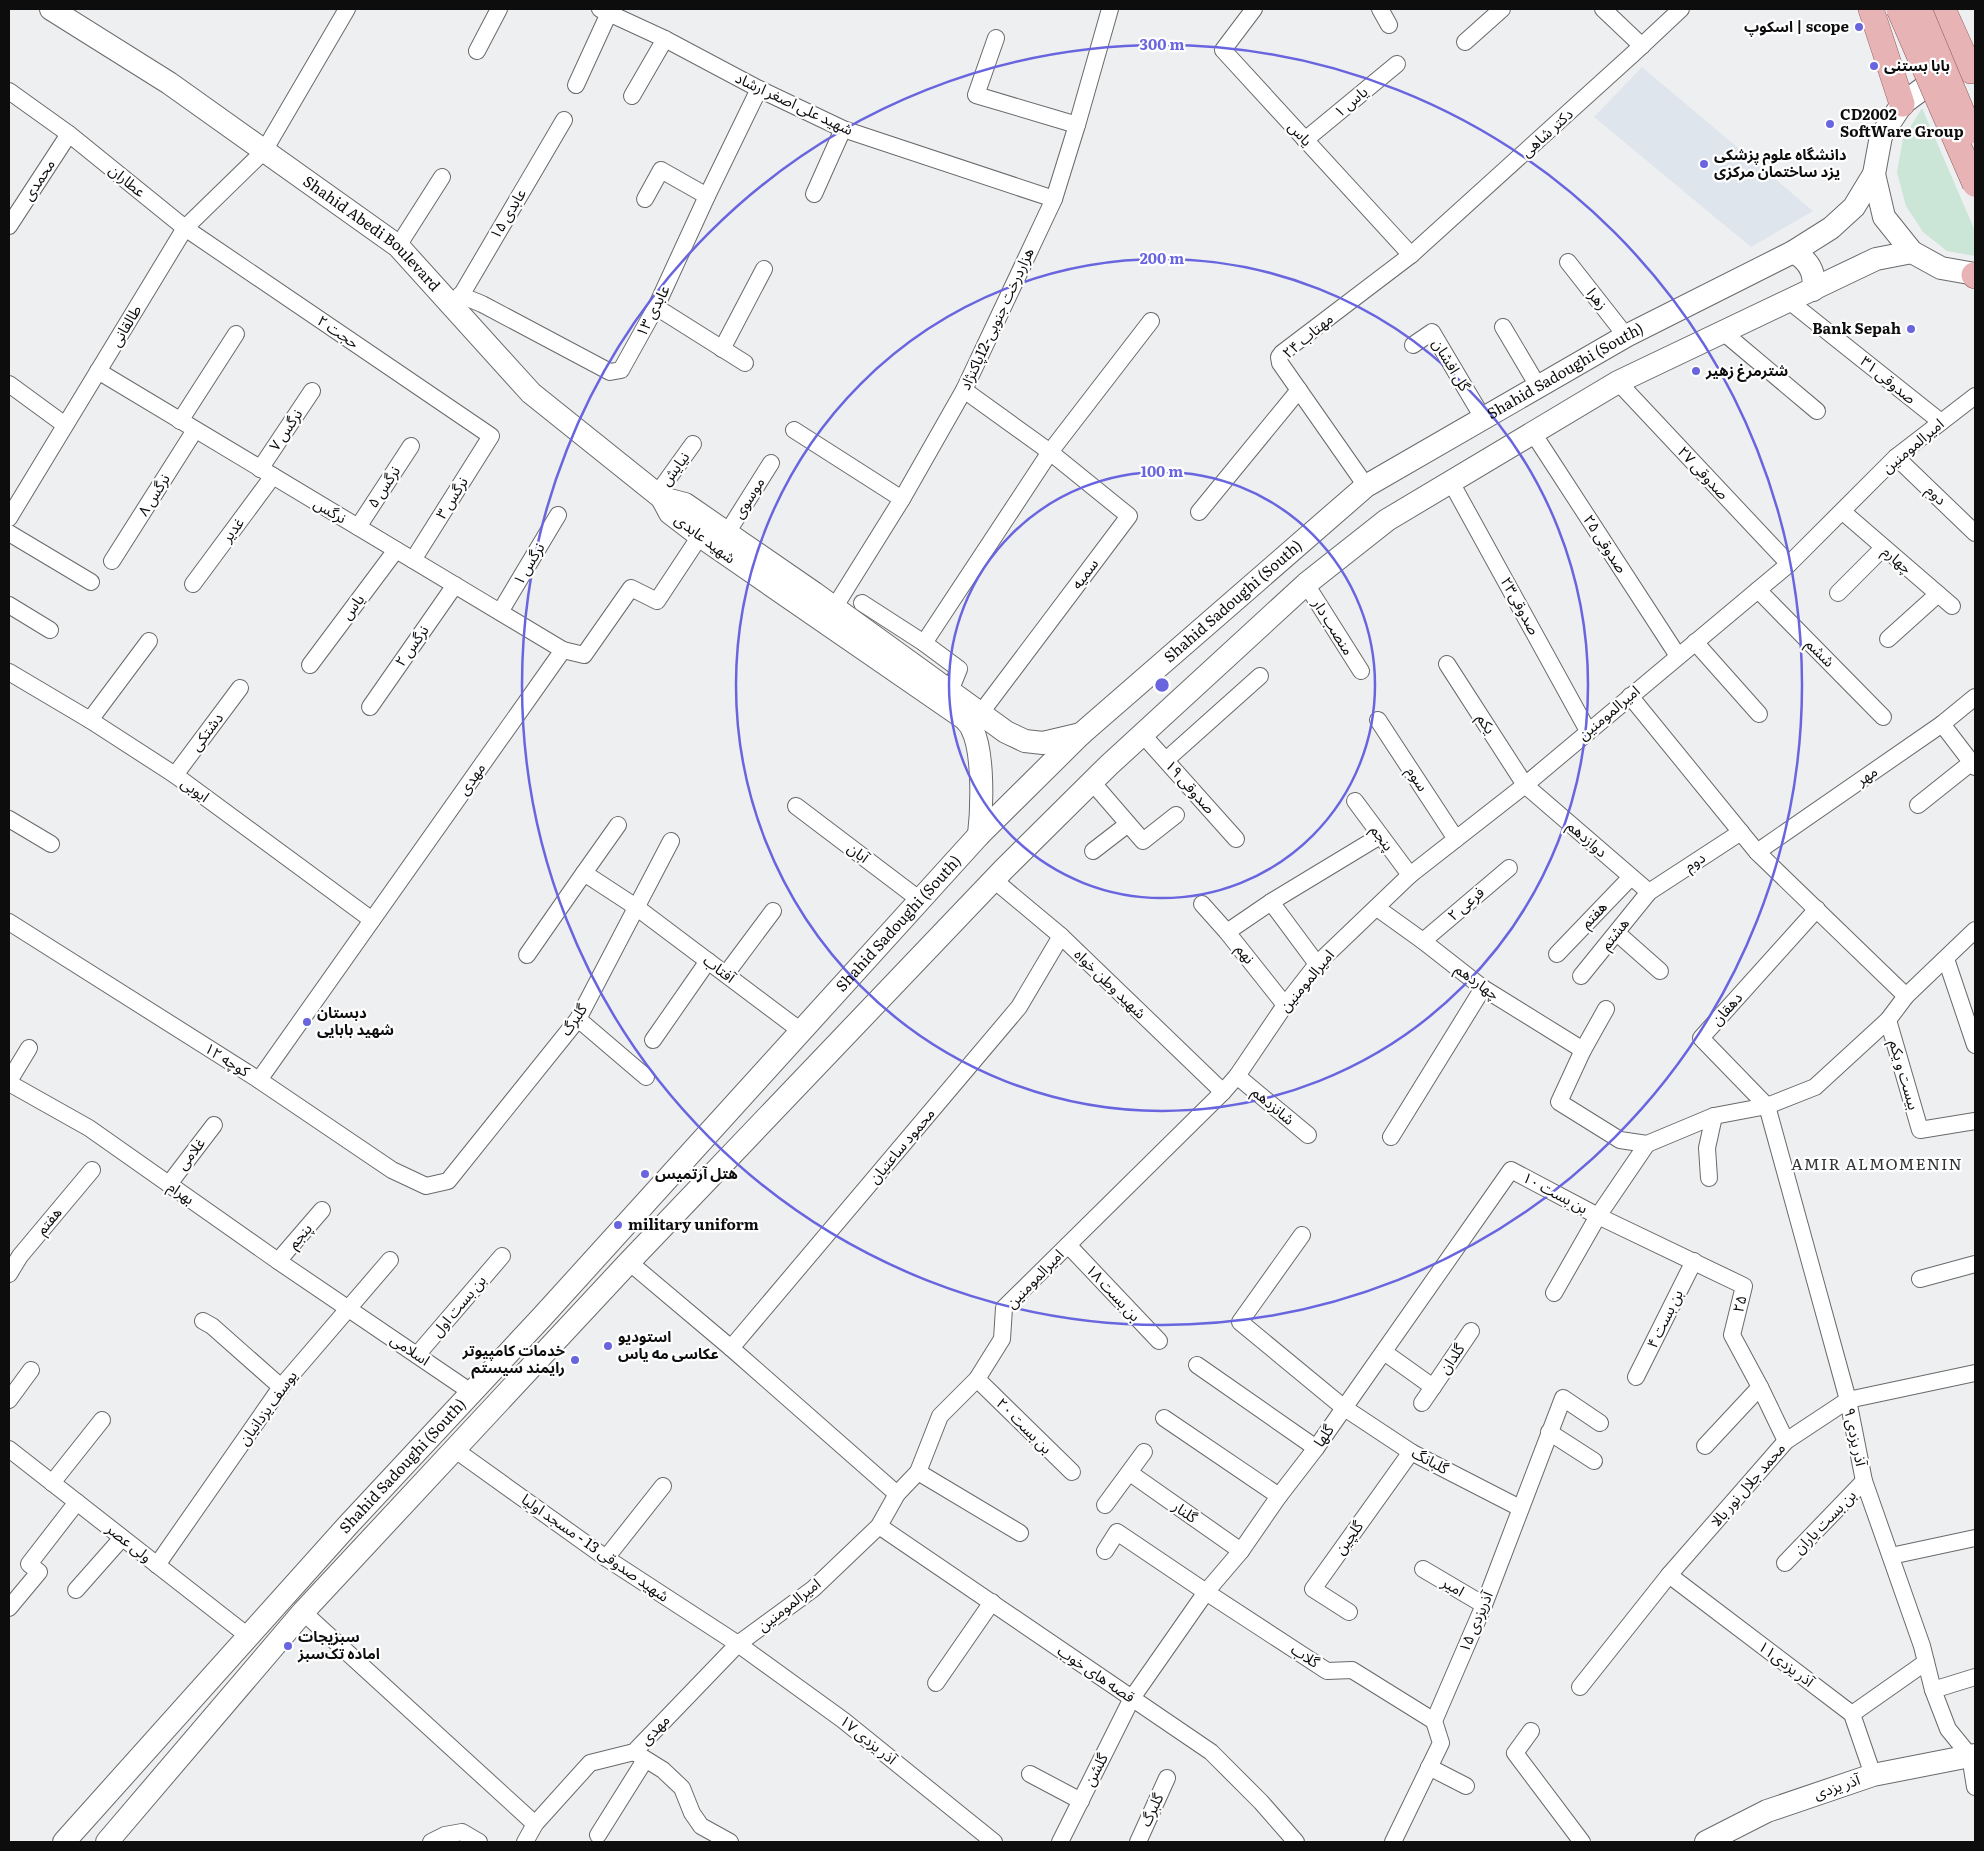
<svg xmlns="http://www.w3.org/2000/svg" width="1984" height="1851" font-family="Literata,'Noto Sans Arabic',serif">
  <rect width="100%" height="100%" fill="#eeeff1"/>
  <polygon fill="#dfe5ed" points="1642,67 1813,211 1751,247 1594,117"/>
  <polygon fill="#cbe5d7" points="1922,108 1975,231 1975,256 1947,251 1923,232 1906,206 1897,172 1903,139"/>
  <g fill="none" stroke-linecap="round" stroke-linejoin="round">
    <defs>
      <g id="street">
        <polyline points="600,9 665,39 759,89 843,129 1054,199"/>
        <polyline points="1254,9 1223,50 1411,255"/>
        <polyline points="1380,9 1389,25"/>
        <polyline points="1603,9 1642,46"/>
        <polyline points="996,38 976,95 1077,125"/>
        <polyline points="1465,42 1502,9"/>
        <polyline points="477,51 499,9"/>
        <polyline points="576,85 609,13"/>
        <polyline points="9,91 69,134 185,228 491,436 413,560"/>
        <polyline points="632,96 665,39"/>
        <polyline points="1305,140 1397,64"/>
        <polyline points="814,194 843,129"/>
        <polyline points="645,199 661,170 707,196"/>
        <polyline points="9,226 69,134"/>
        <polyline points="398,246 442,177"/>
        <polyline points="1568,262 1626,336"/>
        <polyline points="460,295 482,304 610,372 621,370 656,307 707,196 759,89"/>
        <polyline points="1789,301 1941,422"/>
        <polyline points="456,304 564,120"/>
        <polyline points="656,307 745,363"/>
        <polyline points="1503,327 1538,386"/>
        <polyline points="1723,332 1817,411"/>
        <polyline points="1413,345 1432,332 1483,418"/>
        <polyline points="722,349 764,269"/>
        <polyline points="98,371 563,650 584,655 631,588 657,601 700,536"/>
        <polyline points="1618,382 1789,564"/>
        <polyline points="9,384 65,425"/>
        <polyline points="180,421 236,334"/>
        <polyline points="794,430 902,499"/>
        <polyline points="1533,433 1678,656"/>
        <polyline points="1896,457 1975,533"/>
        <polyline points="260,469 312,391"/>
        <polyline points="1451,482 1588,731"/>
        <polyline points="1366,486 1280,363 1279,357 1282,353 1411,255 1634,53 1681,9"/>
        <polyline points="657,494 693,444"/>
        <polyline points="1199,512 1299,390"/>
        <polyline points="1843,512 1952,606"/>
        <polyline points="9,518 185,228 264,151 347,9"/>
        <polyline points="358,527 411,446"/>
        <polyline points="9,533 91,582"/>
        <polyline points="727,533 771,463"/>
        <polyline points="112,561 195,430"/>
        <polyline points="193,584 273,476"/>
        <polyline points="1306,584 1361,671"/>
        <polyline points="1758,590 1883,717"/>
        <polyline points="1838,593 1883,548"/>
        <polyline points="862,603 924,643"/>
        <polyline points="9,605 50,630"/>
        <polyline points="500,612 558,515"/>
        <polyline points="829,616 902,499 964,390 1054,199 1077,125 1110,9"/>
        <polyline points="1888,639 1938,594"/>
        <polyline points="1695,642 1759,714"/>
        <polyline points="1447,664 1525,785 1649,892"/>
        <polyline points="310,665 396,550"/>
        <polyline points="9,672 90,720 175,775 372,920"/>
        <polyline points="950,691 959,669 924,643 1050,452 964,390"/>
        <polyline points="1630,696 1757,852 1906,996"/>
        <polyline points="370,707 455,585"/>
        <polyline points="980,714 1129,516 1050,452 1151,321"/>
        <polyline points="90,720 149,641"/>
        <polyline points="1378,720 1456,839"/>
        <polyline points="1942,724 1975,767"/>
        <polyline points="1143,735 1236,839"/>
        <polyline points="1166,760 1260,676"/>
        <polyline points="175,775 240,688"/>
        <polyline points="1092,782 1143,841 1176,815"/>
        <polyline points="1355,801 1410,875"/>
        <polyline points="1918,805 1972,762"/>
        <polyline points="796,806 920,900"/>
        <polyline points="9,819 51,844"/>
        <polyline points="618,825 584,873 636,907 801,1031"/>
        <polyline points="1093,851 1128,824"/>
        <polyline points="1757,852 1942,724 1975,697"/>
        <polyline points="994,880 1061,936 1223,1092"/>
        <polyline points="1271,902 1317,964"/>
        <polyline points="1202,904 1227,932 1285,1005"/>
        <polyline points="1377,908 1423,941 1483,988 1583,1050"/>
        <polyline points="1817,909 1701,1038 1767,1106 1848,1400 1864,1481 1922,1646 1933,1690 1948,1729 1970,1756 1975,1787"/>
        <polyline points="9,922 259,1080 392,1170 426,1186 448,1181 578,1019 671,841"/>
        <polyline points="1227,932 1271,902 1380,836"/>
        <polyline points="1617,933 1660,971"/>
        <polyline points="1423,941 1509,868"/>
        <polyline points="1557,954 1631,877"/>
        <polyline points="527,955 584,873"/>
        <polyline points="1946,959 1975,1045"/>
        <polyline points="726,974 773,911"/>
        <polyline points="1581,976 1649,892 1741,832"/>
        <polyline points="1606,1009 1583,1050 1559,1102 1620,1140 1647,1144 1714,1116 1767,1106 1815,1087 1888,1020 1906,996 1975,930"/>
        <polyline points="578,1019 646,1077"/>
        <polyline points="1888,1020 1920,1130 1975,1121"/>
        <polyline points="653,1040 708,961"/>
        <polyline points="1237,1076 1308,1135"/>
        <polyline points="259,1080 563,650"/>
        <polyline points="9,1081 29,1048"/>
        <polyline points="9,1083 89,1128 278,1261 471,1392"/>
        <polyline points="1391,1137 1483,988"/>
        <polyline points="1709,1178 1707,1148 1714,1116"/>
        <polyline points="169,1184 214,1125"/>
        <polyline points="1302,1235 1240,1322 1343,1407 1411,1452 1520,1508"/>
        <polyline points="1068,1245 1159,1341"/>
        <polyline points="278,1261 322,1210"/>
        <polyline points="629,1262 731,1348 897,1494"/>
        <polyline points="9,1274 20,1256 92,1170"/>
        <polyline points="1920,1279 1975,1264"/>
        <polyline points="1554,1293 1598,1216 1647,1144"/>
        <polyline points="203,1321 212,1326 281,1387"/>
        <polyline points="731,1348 1019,1007 1061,936"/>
        <polyline points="1384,1352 1433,1387 1471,1331"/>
        <polyline points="417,1355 502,1256"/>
        <polyline points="1197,1365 1316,1448"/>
        <polyline points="1636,1377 1694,1261"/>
        <polyline points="977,1379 1072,1472"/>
        <polyline points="9,1400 31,1370"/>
        <polyline points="1422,1403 1433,1387"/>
        <polyline points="1164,1418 1279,1496"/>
        <polyline points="1549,1432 1594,1461"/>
        <polyline points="1705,1446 1760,1387"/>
        <polyline points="9,1449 248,1636"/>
        <polyline points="454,1449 606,1558 738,1644 843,1720 994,1842"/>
        <polyline points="918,1472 1020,1533"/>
        <polyline points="1130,1473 1241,1551"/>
        <polyline points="52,1483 102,1420"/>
        <polyline points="1105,1505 1144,1452"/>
        <polyline points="879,1526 1211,1752 1261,1802 1296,1842"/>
        <polyline points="1105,1551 1117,1532 1206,1592 1327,1671 1352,1670 1434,1721"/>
        <polyline points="1891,1556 1975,1538"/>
        <polyline points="606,1558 663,1486"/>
        <polyline points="1785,1563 1864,1481"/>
        <polyline points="157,1565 281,1387 390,1260"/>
        <polyline points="1423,1569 1484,1605"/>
        <polyline points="1669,1575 1852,1714 1873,1775"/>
        <polyline points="76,1590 122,1538"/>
        <polyline points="9,1608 39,1572 29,1564 77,1502"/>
        <polyline points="303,1612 535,1824"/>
        <polyline points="1349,1612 1313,1589 1411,1452"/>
        <polyline points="936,1683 992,1602"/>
        <polyline points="1580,1687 1669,1575 1786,1441 1848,1400 1975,1373"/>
        <polyline points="1933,1690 1975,1677"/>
        <polyline points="1852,1714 1926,1662"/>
        <polyline points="1531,1731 1515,1753 1582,1842"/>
        <polyline points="634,1752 663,1770 682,1788 692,1813 701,1826 730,1842"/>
        <polyline points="1429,1767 1466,1786"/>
        <polyline points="1030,1774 1081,1801"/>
        <polyline points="598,1835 645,1760"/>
        <polyline points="431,1842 445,1835 462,1832 479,1842"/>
        <polyline points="525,1842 535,1824 590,1763 634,1752 738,1644 813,1589 879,1526 897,1494 918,1472 940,1416 977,1379 1002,1339 1004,1308 1223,1092 1237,1076 1285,1005 1317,964 1410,875 1525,785 1789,564 1896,457 1975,396"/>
        <polyline points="1060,1842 1132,1698 1206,1592 1241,1551 1279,1496 1316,1448 1511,1170 1598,1216 1744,1286 1732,1335 1760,1387 1786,1441"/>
        <polyline points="1138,1842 1167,1778"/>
        <polyline points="1393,1842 1441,1743 1434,1721 1484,1605 1563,1398 1600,1423"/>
      </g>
      <g id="secondary">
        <path id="s1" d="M51,9L169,83L398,246L531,393L662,498L670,513L700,536L965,719C967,722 971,725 972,729C984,752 982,809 979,835"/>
        <polyline points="1948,77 1933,81 1902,104 1881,136 1874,174 1884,217 1912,252 1941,268 1975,274"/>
        <path d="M1793,252C1809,260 1816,273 1813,290"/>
        <polyline points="662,498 685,504 814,593 1006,732 1025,741 1043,743 1081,734"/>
        <path id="s2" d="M64,1842L349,1524L542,1317L979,835L1081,734L1366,486L1626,336L1793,252L1831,228L1854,207L1874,174"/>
        <polyline points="107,1842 303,1612 629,1262 1004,869 1109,765 1306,584 1387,520 1618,382 1876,259 1912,252"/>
        <polyline points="1706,1842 1767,1811 1873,1775 1975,1755"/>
      </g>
      <g id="primary">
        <polyline points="1871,9 1902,104"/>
        <polyline points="1943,9 1971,71"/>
        <polyline points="1974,275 1975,276"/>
      </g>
    </defs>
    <use href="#street" stroke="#696a6b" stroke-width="18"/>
    <use href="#secondary" stroke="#696a6b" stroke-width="24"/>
    <use href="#primary" stroke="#91585b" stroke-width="26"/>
    <use href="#street" stroke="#fff" stroke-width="16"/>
    <use href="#secondary" stroke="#fff" stroke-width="22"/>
    <use href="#primary" stroke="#e8b3b5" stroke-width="25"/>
    <defs>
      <g id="primary-bridge">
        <polyline points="1899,9 1975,184"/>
        <polyline points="1919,9 1970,131"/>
      </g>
    </defs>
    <use href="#primary-bridge" stroke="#91585b" stroke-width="26" stroke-linecap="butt"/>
    <use href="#primary-bridge" stroke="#e8b3b5" stroke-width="25"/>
  </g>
  <g fill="none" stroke="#6965df" stroke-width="2.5">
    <circle cx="1162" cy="685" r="213"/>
    <circle cx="1162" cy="685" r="426"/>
    <circle cx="1162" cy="685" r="640"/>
  </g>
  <g fill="#6965df" stroke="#fff" stroke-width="2">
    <circle cx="1859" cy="27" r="5"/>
    <circle cx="1874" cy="66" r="5"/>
    <circle cx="1830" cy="124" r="5"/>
    <circle cx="1704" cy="164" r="5"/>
    <circle cx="1911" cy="329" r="5"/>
    <circle cx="1696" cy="371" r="5"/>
    <circle cx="307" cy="1022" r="5"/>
    <circle cx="645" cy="1174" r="5"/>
    <circle cx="618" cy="1225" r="5"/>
    <circle cx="608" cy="1346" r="5"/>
    <circle cx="575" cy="1360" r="5"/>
    <circle cx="288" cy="1646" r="5"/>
  </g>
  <g text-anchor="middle" stroke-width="4.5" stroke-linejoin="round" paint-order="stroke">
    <g font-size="15" font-weight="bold" fill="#0d0d0e" stroke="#fff" text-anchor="start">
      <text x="1849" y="32" text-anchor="end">اسکوپ | scope</text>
      <text x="1884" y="71">بابا بستنی</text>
      <text x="1840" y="120">CD2002<tspan x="1840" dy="17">SoftWare Group</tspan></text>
      <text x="1714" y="160">دانشگاه علوم پزشکی<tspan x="1714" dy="17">یزد ساختمان مرکزی</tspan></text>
      <text x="1901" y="334" text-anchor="end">Bank Sepah</text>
      <text x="1706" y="376">شترمرغ زهیر</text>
      <text x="317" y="1018">دبستان<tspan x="317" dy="17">شهید بابایی</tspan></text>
      <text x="655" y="1179">هتل آرتمیس</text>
      <text x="628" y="1230">military uniform</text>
      <text x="618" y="1342">استودیو<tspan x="618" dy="17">عکاسی مه یاس</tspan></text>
      <text x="565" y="1356" text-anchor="end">خدمات کامپیوتر<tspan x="565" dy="17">رایمند سیستم</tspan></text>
      <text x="298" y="1642">سبزیجات<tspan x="298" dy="17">اماده تک‌سبز</tspan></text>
    </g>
    <g font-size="15" fill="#0d0d0e" stroke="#fff">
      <text transform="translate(1351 102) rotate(-40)" y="5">یاس ۱</text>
      <text transform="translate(794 104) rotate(25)" y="5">شهید علی اصغر ارشاد</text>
      <text transform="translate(1547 133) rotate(-42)" y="5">دکتر شاهی</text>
      <text transform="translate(1300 134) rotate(47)" y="5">یاس</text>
      <text transform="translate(39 180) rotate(-57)" y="5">محمدی</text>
      <text transform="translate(127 181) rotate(39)" y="5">عطاران</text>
      <text transform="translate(508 214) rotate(-59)" y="5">عابدی ۱۵</text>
      <text dy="5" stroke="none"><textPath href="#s1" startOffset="392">Shahid Abedi Boulevard</textPath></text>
      <text transform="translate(1597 299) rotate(52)" y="5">زهرا</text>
      <text transform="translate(653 311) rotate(-63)" y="5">عابدی ۱۳</text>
      <text transform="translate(997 319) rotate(-65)" y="5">هزاردرخت جنوبی-12پاکنژاد</text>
      <text transform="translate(126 326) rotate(-59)" y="5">طالقانی</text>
      <text transform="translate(338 332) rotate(34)" y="5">حجت ۲</text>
      <text transform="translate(1308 336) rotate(-40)" y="5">مهتاب ۲۴</text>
      <text transform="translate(1451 365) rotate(59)" y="5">گل افشان</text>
      <text dy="5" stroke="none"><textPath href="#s2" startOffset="2112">Shahid Sadoughi (South)</textPath></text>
      <text transform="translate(1888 380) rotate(39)" y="5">صدوقی ۳۱</text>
      <text transform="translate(286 430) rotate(-56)" y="5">نرگس ۷</text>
      <text transform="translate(1913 446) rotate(-40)" y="5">امیرالمومنین</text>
      <text transform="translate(675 469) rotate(-54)" y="5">نیایش</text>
      <text transform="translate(1703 473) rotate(47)" y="5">صدوقی ۲۷</text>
      <text transform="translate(384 487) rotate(-57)" y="5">نرگس ۵</text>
      <text transform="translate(154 495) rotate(-58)" y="5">نرگس ۸</text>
      <text transform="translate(1936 495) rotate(44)" y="5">دوم</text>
      <text transform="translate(452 498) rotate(-58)" y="5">نرگس ۳</text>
      <text transform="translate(749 498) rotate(-58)" y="5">موسوی</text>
      <text transform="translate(330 511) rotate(31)" y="5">نرگس</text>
      <text transform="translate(233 530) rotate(-53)" y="5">غدیر</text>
      <text transform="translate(705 539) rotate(37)" y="5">شهید عابدی</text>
      <text transform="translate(1605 544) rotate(57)" y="5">صدوقی ۲۵</text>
      <text transform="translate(1897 560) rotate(41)" y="5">چهارم</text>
      <text transform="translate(529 564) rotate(-59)" y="5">نرگس ۱</text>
      <text transform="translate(1085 574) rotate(-53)" y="5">سمیه</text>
      <text dy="5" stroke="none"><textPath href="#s2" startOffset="1706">Shahid Sadoughi (South)</textPath></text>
      <text transform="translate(1520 606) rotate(61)" y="5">صدوقی۲۳</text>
      <text transform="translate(353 607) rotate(-53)" y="5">یاس</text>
      <text transform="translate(1333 627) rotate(58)" y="5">منصب دار</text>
      <text transform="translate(412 646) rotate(-55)" y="5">نرگس ۲</text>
      <text transform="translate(1820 653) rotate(45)" y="5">ششم</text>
      <text transform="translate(1609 713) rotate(-40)" y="5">امیرالمومنین</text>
      <text transform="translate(1486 724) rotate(57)" y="5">یکم</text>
      <text transform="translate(207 732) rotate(-53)" y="5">دشتکی</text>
      <text transform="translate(1867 776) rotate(-35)" y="5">مهر</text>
      <text transform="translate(472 779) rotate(-55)" y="5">مهدی</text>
      <text transform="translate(1417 779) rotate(57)" y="5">سوم</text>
      <text transform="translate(1190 787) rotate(48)" y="5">صدوقی ۱۹</text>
      <text transform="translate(195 790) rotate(36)" y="5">ایوبی</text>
      <text transform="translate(1382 838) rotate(53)" y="5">پنجم</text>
      <text transform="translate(1587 839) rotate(41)" y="5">دوازدهم</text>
      <text transform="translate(858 853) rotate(37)" y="5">آبان</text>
      <text transform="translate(1695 862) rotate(-33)" y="5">دوم</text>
      <text transform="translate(1466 904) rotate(-41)" y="5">فرعی ۲</text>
      <text transform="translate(1594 915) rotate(-46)" y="5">هفتم</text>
      <text dy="5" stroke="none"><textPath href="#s2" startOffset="1241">Shahid Sadoughi (South)</textPath></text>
      <text transform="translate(1615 934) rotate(-51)" y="5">هشتم</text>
      <text transform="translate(1245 954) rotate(52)" y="5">نهم</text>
      <text transform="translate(719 969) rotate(37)" y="5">آفتاب</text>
      <text transform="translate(1307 981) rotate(-50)" y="5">امیرالمومنین</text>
      <text transform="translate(1477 982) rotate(36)" y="5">چهاردهم</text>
      <text transform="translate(1110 984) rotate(44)" y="5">شهید وطن خواه</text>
      <text transform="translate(1727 1009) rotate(-48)" y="5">دهقان</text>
      <text transform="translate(574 1020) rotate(-56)" y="5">گلبرگ</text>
      <text transform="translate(227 1060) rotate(32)" y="5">کوچه ۱۲</text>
      <text transform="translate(1904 1075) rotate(74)" y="5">بیست و یکم</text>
      <text transform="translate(1273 1106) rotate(40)" y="5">شانزدهم</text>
      <text transform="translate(902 1146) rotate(-50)" y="5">محمود ساعتیان</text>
      <text transform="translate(191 1154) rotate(-52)" y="5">غلامی</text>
      <text transform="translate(181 1193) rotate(35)" y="5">بهرام</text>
      <text transform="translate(1555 1193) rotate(28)" y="5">بن بست ۱۰</text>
      <text transform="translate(49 1221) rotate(-50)" y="5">هفتم</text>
      <text transform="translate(300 1236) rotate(-49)" y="5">پنجم</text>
      <text transform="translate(1035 1279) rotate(-46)" y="5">امیرالمومنین</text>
      <text transform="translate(1113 1293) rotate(47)" y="5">بن بست ۱۸</text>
      <text transform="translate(1740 1304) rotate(-76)" y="5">۲۵</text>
      <text transform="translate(459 1306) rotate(-50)" y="5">بن بست اول</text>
      <text transform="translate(1665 1319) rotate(-64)" y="5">بن بست ۴</text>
      <text transform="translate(410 1350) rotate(34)" y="5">اسلامی</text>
      <text transform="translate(1452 1359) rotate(-56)" y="5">گلدان</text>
      <text transform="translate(268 1408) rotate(-54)" y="5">یوسف یزدانیان</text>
      <text transform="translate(1024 1426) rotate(45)" y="5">بن بست ۲۰</text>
      <text transform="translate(1324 1436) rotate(-56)" y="5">گلها</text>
      <text transform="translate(1855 1437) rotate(78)" y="5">آذر یزدی ۹</text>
      <text transform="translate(1430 1461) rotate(28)" y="5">گلبانگ</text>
      <text dy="5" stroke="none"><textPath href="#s2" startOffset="506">Shahid Sadoughi (South)</textPath></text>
      <text transform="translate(1748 1485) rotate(-49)" y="5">محمد جلال نور بالا</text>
      <text transform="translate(1185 1512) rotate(35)" y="5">گلنار</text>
      <text transform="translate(1825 1522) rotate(-46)" y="5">بن بست یاران</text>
      <text transform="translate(1349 1538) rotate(-54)" y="5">گلچین</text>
      <text transform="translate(129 1543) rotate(38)" y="5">ولی عصر</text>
      <text transform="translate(595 1548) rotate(35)" y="5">شهید صدوقی 13 - مسجد اولیا</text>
      <text transform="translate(1453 1587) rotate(30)" y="5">امیر</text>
      <text transform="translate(789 1605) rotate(-38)" y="5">امیرالمومنین</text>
      <text transform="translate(1476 1622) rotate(-67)" y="5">۱۵ آذریزدی</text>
      <text transform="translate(1305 1656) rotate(33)" y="5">گلاب</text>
      <text transform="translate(1786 1664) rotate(37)" y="5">آذر یزدی۱۱</text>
      <text transform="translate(1096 1674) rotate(34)" y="5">قصه های خوب</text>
      <text transform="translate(655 1730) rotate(-46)" y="5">مهدی</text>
      <text transform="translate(868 1740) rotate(39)" y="5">آذر یزدی ۱۷</text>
      <text transform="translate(1096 1770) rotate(-63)" y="5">گلشن</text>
      <text transform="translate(1837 1787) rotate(-19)" y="5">آذر یزدی</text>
      <text transform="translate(1152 1810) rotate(-65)" y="5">گلبرگ</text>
    </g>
    <g font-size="16" letter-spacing="1" fill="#323334" stroke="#fff">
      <text x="1877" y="1170">AMIR ALMOMENIN</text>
    </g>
  </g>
  <circle cx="1162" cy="685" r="8" fill="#6965df" stroke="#fff" stroke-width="2.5"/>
  <g font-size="15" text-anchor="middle" font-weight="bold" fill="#6965df" stroke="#fff" stroke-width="4.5" stroke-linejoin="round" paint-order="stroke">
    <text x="1162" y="50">300 m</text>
    <text x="1162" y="264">200 m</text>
    <text x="1162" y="477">100 m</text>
  </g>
  <rect width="1984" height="1851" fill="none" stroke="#0d0d0e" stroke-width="20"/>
</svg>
